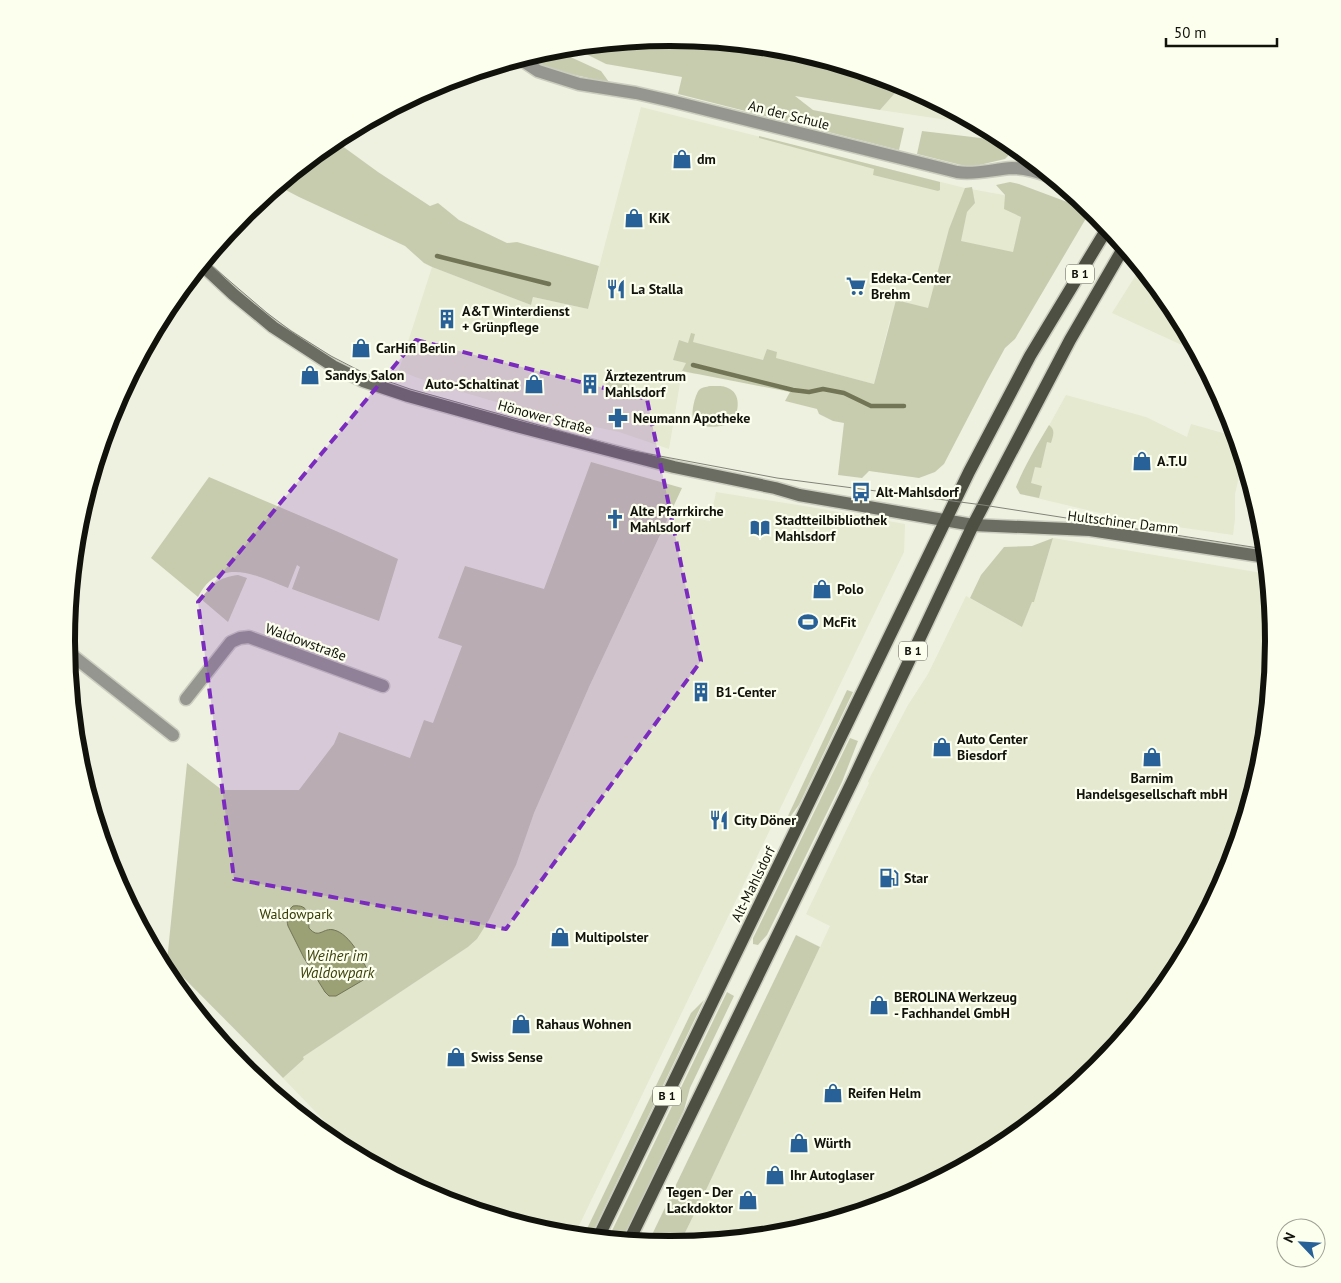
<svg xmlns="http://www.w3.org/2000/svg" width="1341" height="1283" font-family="'PT Sans',sans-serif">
  <rect width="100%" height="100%" fill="#eff1e0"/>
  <g fill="#e5e9d0">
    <polygon points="903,84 973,122 941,119 880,110"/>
    <polygon points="641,107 965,188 1015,197 1051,209 1000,346 890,320 874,384 805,366 694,374 682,371 669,449 619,432 548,417 455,390 415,377 399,370 432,267 531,305 533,297 588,309"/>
    <polygon points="1141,267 1173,306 1197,352 1112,313"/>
    <polygon points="1066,395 1146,417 1187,437 1191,424 1237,437 1243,459 1235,494 1235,519 1233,535 1129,520 1020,494 1026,467"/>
    <polygon points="716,492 810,507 905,524 904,552 574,1236 552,1234 439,1199 359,1157 283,1078 304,1059 303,1057 468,947 477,939 489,920 516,865 534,813 589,687 671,512 676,515 710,521"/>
    <polygon points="1053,538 1268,574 1274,642 1263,760 1228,873 1173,977 1097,1069 1006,1144 901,1200 788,1234 679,1245 707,1188 830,926 806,914 869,783 868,781 908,705 928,674 966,596 1022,627 1032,601 1034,602"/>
  </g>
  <g fill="#c8ccaf">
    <polygon points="671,38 789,49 902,84 903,84 880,110 795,96 813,110 904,128 899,150 678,94 682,77 606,64 572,47"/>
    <polygon points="553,49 601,71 609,82 606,82 544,68 527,57"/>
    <polygon points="922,131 981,138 1009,148 1008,156 1005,159 971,167 965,166 917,154"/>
    <polygon points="759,136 940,182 940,190 938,191 873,175 874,169 759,138"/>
    <polygon points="334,140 378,172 430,206 438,203 459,220 507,243 517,242 599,266 588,309 533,297 531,305 432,267 424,263 405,246 299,197 278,186"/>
    <polygon points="1010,182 1019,184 1086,209 1088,215 1015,339 1005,348 987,381 944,464 935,472 919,478 869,471 862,478 838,475 844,423 833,421 819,414 817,409 785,401 790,392 682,371 686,363 673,360 679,340 688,343 691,333 695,334 693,342 763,360 767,349 777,352 776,358 874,384 896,300 928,308 949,229 965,188 972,187 975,203 967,212 961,241 1013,252 1021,217 1004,209 1005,195 996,185"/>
    <polygon points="610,369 612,369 609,379 629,384 625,400 609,396 609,394 604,392"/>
    <path d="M710,386C717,386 724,385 730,389C742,396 738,414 732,423C722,427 701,430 694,420C690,415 695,395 699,390C702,387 706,387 710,386Z"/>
    <path d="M1049,425C1056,430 1053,436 1051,443L1047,442L1041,468L1035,467L1031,483L1042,486L1039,498L1020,494L1016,487C1025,465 1037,445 1049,425Z"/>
    <polygon points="591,462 682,488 589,687 534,813 516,865 489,920 477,939 468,947 303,1057 304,1059 283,1078 167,961 187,763 222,790 299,790 334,744 339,732 410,758 424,720 433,723 462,646 438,638 465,566 544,589"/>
    <path d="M209,477L336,531L398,559L379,621L292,589L300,567L297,565L288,588C264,579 233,561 210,581C205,585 201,591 198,597L151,558Z"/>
    <polygon points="1053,538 1034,602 1032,602 1022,627 970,598 981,575 1004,547 1032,546"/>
    <path d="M238,575L247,578L228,622L201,599C212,584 217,578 238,575Z"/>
    <polygon points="847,690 853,692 799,805 790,817 787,818"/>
    <polygon points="850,738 858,741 842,782 767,935 758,945 753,944 753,938 758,928"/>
    <polygon points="796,935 820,947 707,1188 679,1245 670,1245 648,1243"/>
    <polygon points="727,992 734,996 690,1088 684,1110 622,1241 608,1239"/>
    <polygon points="704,1000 590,1238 583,1237 691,1013"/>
  </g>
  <path fill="#9ba075" stroke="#727556" d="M293,906C310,904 308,916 309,928C319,940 323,927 334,930C350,934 363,960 369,974L365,979L336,996H329L325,992L304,958L288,926C286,919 287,911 293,906Z"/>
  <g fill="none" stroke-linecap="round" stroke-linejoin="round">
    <g stroke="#727556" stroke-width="4.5">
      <polyline points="437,256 549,284"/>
      <polyline points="693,365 793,390 809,392 823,389 844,393 871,406 904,406"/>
    </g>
    <defs>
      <g id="minor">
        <path d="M520,59L538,71L579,84L636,93L671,101L957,172C976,175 994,169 1012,168C1027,168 1040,173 1054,178"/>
        <polyline points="68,652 173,735"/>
        <polyline points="186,699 231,642 240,638 249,637 383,686"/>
      </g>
      <polyline id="secondary" points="202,265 233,294 273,327 333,366 363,381 408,396 520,427 674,467 775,488 799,495 973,525 1090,530 1266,557"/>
      <g id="primary">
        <polyline points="598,1238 969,472 1030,356 1108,227"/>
        <polyline points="629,1241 854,778 973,525 1070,340 1124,247"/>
      </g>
    </defs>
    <use href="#minor" stroke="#cbcdbe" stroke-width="15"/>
    <use href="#secondary" stroke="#cbcdbe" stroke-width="15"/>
    <use href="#primary" stroke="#cbcdbe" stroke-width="15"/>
    <use href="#minor" stroke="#95968f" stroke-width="12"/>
    <use href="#secondary" stroke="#6b6c62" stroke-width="12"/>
    <use href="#primary" stroke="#4d4f43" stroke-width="12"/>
    <polyline stroke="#838479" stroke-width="1" points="206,260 212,266 267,313 291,331 331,356 362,372 410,389 628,450 777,478 983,505 1265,549"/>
  </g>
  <path fill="#7b2cbf" fill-opacity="0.2" stroke="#7b2cbf" stroke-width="4" stroke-dasharray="10 6" stroke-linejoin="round" d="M416,340L647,399L701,661L506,929L234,879L198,602Z"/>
  <defs>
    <symbol id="shop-bare" viewBox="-9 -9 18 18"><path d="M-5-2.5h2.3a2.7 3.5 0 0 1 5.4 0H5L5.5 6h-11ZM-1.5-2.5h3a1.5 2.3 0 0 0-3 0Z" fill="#286098" stroke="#fcffed" stroke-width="2.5" paint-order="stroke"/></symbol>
    <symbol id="supermarket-bare" viewBox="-9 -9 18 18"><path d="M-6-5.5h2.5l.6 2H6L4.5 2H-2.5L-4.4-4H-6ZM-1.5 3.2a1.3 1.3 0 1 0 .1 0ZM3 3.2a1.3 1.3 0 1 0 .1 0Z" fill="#286098" stroke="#fcffed" stroke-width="2.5" paint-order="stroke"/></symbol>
    <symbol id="restaurant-bare" viewBox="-9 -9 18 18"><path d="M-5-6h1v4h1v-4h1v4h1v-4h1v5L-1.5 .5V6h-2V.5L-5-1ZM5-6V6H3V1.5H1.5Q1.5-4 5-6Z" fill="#286098" stroke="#fcffed" stroke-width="2.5" paint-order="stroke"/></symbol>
    <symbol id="building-bare" viewBox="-9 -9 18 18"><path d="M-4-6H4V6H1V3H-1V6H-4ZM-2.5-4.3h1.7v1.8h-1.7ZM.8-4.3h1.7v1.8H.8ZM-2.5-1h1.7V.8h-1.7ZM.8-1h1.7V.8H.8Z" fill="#286098" stroke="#fcffed" stroke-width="2.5" paint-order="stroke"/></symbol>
    <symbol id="pharmacy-bare" viewBox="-9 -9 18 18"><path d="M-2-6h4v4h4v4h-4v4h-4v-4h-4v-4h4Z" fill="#286098" stroke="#fcffed" stroke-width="2.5" paint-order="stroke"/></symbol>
    <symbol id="bus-bare" viewBox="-9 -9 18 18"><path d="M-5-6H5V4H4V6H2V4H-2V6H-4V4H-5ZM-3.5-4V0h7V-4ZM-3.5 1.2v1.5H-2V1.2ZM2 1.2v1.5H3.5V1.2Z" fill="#286098" stroke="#fcffed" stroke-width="2.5" paint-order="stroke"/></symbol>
    <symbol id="church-bare" viewBox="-9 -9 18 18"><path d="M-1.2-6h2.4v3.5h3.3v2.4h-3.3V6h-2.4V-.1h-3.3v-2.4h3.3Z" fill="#286098" stroke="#fcffed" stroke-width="2.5" paint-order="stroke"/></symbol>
    <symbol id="library-bare" viewBox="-9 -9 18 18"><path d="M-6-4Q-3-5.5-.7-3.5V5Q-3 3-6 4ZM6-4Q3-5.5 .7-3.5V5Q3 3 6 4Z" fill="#286098" stroke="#fcffed" stroke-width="2.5" paint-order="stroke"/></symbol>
    <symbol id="stadium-bare" viewBox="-9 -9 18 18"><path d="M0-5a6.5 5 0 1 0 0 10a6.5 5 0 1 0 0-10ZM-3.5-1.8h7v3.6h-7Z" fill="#286098" stroke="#fcffed" stroke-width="2.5" paint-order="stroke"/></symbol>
    <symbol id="fuel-bare" viewBox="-9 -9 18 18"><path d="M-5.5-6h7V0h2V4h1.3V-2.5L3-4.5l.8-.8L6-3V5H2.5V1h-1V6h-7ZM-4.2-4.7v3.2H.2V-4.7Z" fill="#286098" stroke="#fcffed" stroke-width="2.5" paint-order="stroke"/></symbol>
  </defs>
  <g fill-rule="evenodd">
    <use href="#shop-bare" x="668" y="145" width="28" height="28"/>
    <use href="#shop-bare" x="620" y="204" width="28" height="28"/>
    <use href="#supermarket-bare" x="842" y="272" width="28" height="28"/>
    <use href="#restaurant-bare" x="602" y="275" width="28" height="28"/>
    <use href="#building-bare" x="433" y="305" width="28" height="28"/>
    <use href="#shop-bare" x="347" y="334" width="28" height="28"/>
    <use href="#shop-bare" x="296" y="361" width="28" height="28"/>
    <use href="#shop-bare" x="520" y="370" width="28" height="28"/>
    <use href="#building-bare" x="576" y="370" width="28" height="28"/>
    <use href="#pharmacy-bare" x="604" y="404" width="28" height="28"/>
    <use href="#shop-bare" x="1128" y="447" width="28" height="28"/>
    <use href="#bus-bare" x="847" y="478" width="28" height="28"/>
    <use href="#church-bare" x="601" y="505" width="28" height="28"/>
    <use href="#library-bare" x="746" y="514" width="28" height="28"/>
    <use href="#shop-bare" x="808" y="575" width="28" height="28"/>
    <use href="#stadium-bare" x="794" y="608" width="28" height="28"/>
    <use href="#building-bare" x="687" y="678" width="28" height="28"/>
    <use href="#shop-bare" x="928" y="733" width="28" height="28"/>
    <use href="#shop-bare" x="1138" y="743" width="28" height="28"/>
    <use href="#restaurant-bare" x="705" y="806" width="28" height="28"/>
    <use href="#fuel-bare" x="875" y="864" width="28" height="28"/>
    <use href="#shop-bare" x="546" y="923" width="28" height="28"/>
    <use href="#shop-bare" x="865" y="991" width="28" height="28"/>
    <use href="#shop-bare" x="507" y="1010" width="28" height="28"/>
    <use href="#shop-bare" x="442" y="1043" width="28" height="28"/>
    <use href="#shop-bare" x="819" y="1079" width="28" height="28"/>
    <use href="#shop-bare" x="785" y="1129" width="28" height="28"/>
    <use href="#shop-bare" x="761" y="1161" width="28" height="28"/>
    <use href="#shop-bare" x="734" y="1186" width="28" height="28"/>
  </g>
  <g text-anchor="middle" stroke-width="4.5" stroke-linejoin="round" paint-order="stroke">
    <g fill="#fcffed" stroke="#585950" stroke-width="1">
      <rect x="1066" y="264.5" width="28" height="19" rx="4"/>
      <rect x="899" y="641.5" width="28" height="19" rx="4"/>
      <rect x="653" y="1086.5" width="28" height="19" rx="4"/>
    </g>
    <g font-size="12" font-weight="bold" fill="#11120c">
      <text x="1080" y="278">B 1</text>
      <text x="913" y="655">B 1</text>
      <text x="667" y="1100">B 1</text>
    </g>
    <g font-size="14" fill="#11120c" stroke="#fcffed">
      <text transform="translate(789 115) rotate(14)" y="5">An der Schule</text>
      <text transform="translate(545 417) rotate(15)" y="5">Hönower Straße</text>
      <text transform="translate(1123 522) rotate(7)" y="5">Hultschiner Damm</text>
      <text transform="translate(306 642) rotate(20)" y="5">Waldowstraße</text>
      <text transform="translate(753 884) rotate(-64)" y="5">Alt-Mahlsdorf</text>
    </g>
    <g font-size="14" font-weight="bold" fill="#11120c" stroke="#fcffed" text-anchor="start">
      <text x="697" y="164">dm</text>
      <text x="649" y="223">KiK</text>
      <text x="871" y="283">Edeka-Center<tspan x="871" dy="16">Brehm</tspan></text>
      <text x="631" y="294">La Stalla</text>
      <text x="462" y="316">A&amp;T Winterdienst<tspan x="462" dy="16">+ Grünpflege</tspan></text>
      <text x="376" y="353">CarHifi Berlin</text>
      <text x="325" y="380">Sandys Salon</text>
      <text x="605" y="381">Ärztezentrum<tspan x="605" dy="16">Mahlsdorf</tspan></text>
      <text x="519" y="389" text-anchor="end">Auto-Schaltinat</text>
      <text x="633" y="423">Neumann Apotheke</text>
      <text x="1157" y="466">A.T.U</text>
      <text x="876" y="497">Alt-Mahlsdorf</text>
      <text x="630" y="516">Alte Pfarrkirche<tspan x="630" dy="16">Mahlsdorf</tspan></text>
      <text x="775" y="525">Stadtteilbibliothek<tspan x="775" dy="16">Mahlsdorf</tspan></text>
      <text x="837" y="594">Polo</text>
      <text x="823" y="627">McFit</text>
      <text x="716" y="697">B1-Center</text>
      <text x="957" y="744">Auto Center<tspan x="957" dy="16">Biesdorf</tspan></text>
      <text x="1152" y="783" text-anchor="middle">Barnim<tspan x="1152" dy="16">Handelsgesellschaft mbH</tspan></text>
      <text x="734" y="825">City Döner</text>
      <text x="904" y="883">Star</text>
      <text x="575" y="942">Multipolster</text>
      <text x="894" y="1002">BEROLINA Werkzeug<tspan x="894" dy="16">- Fachhandel GmbH</tspan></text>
      <text x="536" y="1029">Rahaus Wohnen</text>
      <text x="471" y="1062">Swiss Sense</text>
      <text x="848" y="1098">Reifen Helm</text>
      <text x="814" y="1148">Würth</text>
      <text x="790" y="1180">Ihr Autoglaser</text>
      <text x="733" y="1197" text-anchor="end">Tegen - Der<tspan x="733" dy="16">Lackdoktor</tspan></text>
    </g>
    <g font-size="14" fill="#363a03" stroke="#fcffed">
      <text x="296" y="919">Waldowpark</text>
    </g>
    <g font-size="15" font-style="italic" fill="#3c4009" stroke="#fcffed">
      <text x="337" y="961">Weiher im<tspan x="337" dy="17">Waldowpark</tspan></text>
    </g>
  </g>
  <path d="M0 0H1341V1283H0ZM75 641a595 595 0 1 1 1190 0a595 595 0 1 1-1190 0Z" fill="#fcffed" fill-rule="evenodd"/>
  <path fill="none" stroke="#11120c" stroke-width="6" d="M75 641a595 595 0 1 1 1190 0a595 595 0 1 1-1190 0Z"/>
  <g transform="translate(1301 1243) rotate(295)"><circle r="24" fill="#fcffed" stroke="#9ea093"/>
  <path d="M0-4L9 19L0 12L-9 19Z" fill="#286098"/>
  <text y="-8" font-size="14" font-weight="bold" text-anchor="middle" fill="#11120c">N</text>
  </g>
  <path d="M1166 38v8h111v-8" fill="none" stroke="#11120c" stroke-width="2.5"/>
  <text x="1174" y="38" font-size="15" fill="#11120c" stroke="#fcffed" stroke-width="4" paint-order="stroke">50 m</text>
</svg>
